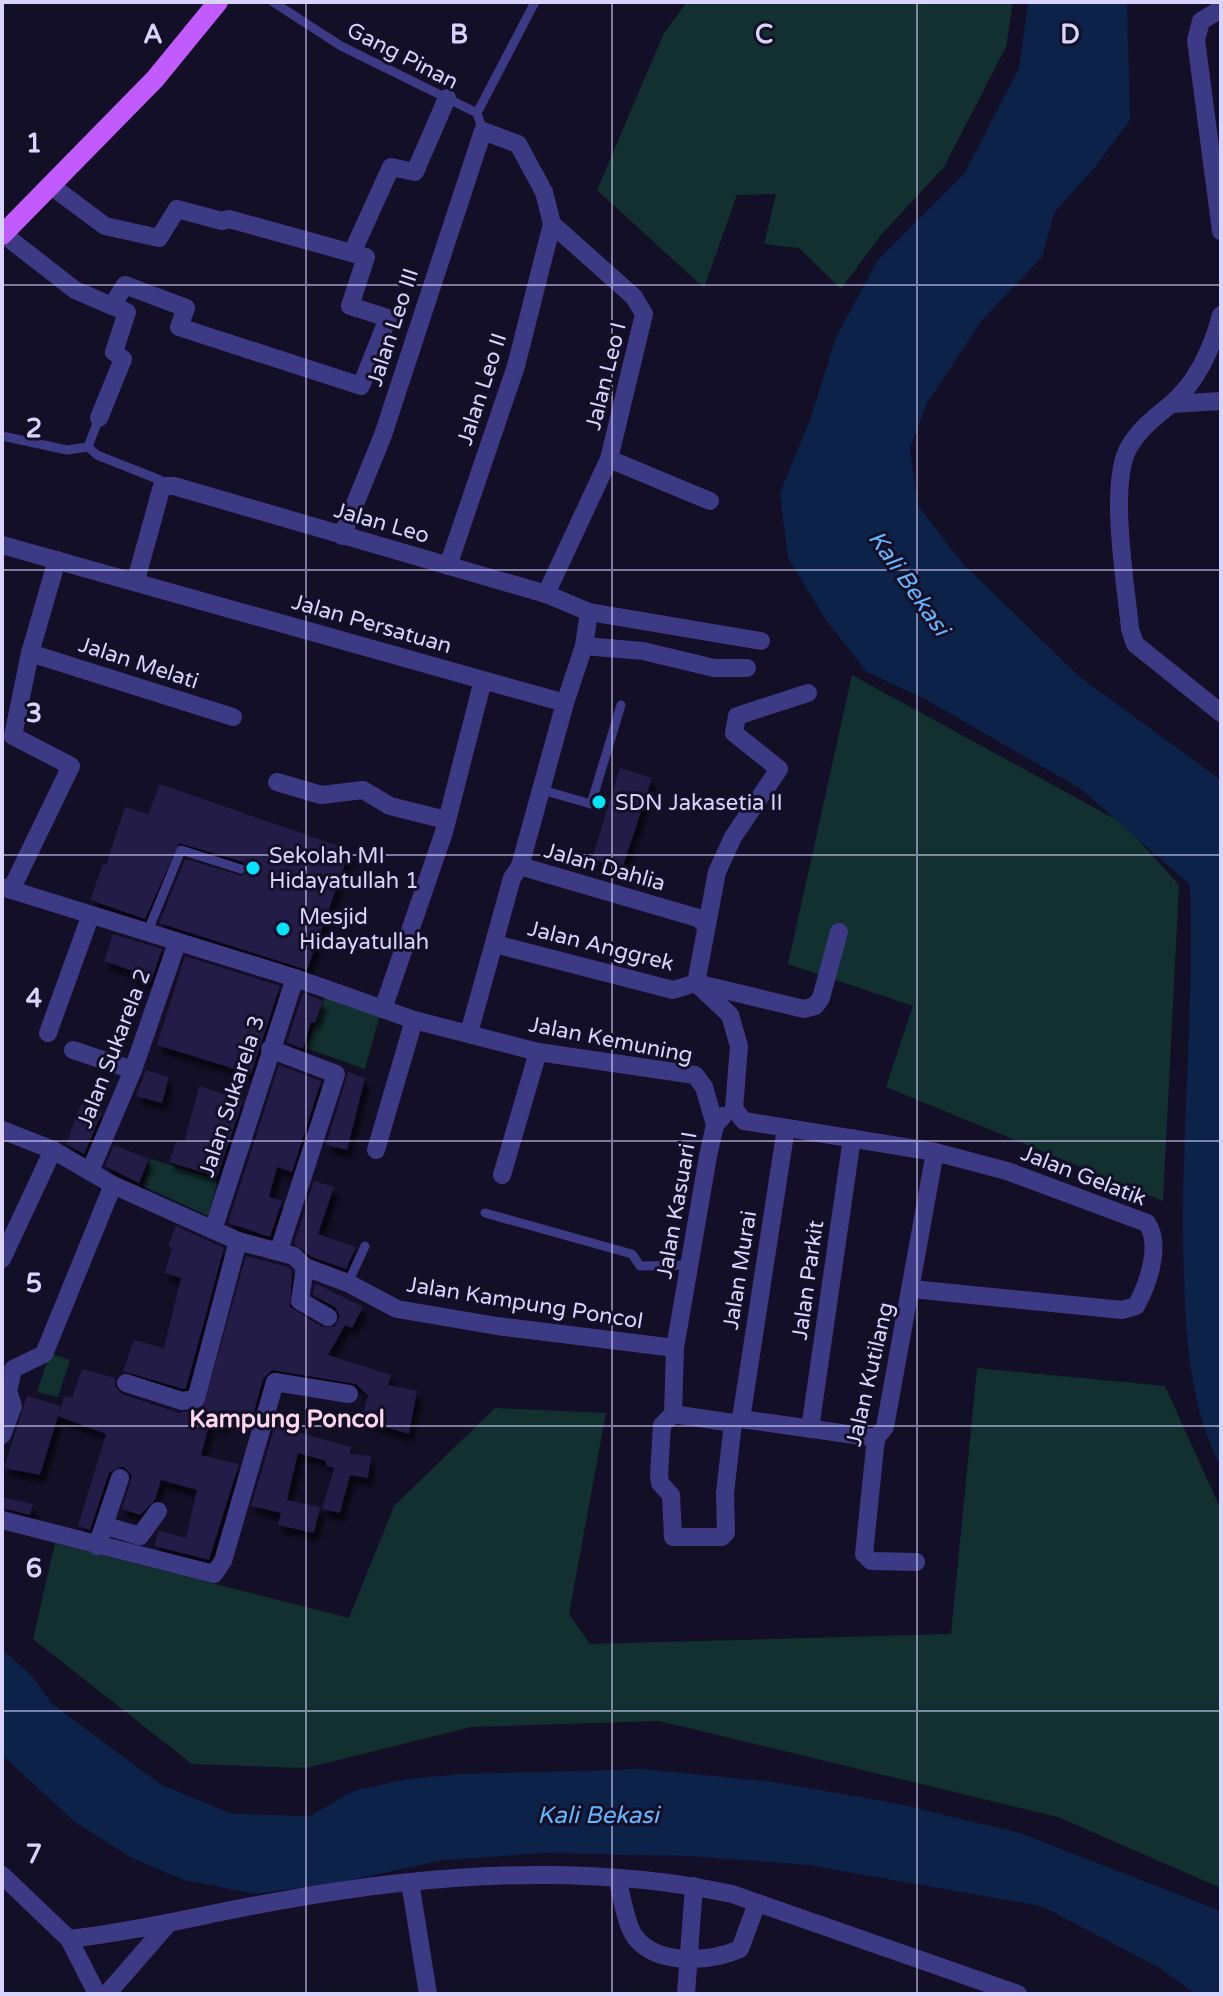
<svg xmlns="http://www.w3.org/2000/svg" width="1223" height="1996" font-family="'Varela Round',sans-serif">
  <defs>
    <filter id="shadow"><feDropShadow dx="4.5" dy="8" stdDeviation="2" flood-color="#0009"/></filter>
  </defs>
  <rect width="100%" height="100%" fill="#130f26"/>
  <g fill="#12302f">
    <polygon points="687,2 1013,2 1006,47 944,167 881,235 841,289 799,248 764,244 776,194 737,195 704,288 597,190 664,33"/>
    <polygon points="852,675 1124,824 1179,885 1163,1201 886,1087 913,1006 788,964"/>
    <polygon points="327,992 381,1011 365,1069 306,1048"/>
    <polygon points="151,1159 218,1180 208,1216 143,1186"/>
    <polygon points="50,1353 70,1360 58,1397 37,1392"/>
    <polygon points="977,1368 1165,1386 1221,1510 1221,1888 1058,1817 659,1721 471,1727 306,1768 192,1764 33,1639 55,1543 349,1618 394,1506 495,1408 606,1413 569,1614 590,1644 951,1634"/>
  </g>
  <g fill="#0c2248">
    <path d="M1028,2H1127L1130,120L1095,167L1054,213L1042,257L982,320L927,403L910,448L918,506L964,565L1081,678L1221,780V1466C1190,1409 1186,1339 1184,1276C1179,1145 1195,1015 1190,885L1081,789L925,699L867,672L826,620L788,558L780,493L811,417L836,337L878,260L964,174L1019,68Z"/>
    <polygon points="2,1649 33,1677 51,1703 160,1784 232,1814 310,1816 353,1791 407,1779 462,1774 644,1769 773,1782 895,1803 1020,1833 1221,1911 1221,1994 1195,1994 1160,1968 1041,1906 808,1865 689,1856 546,1853 444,1860 341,1882 255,1894 184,1880 132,1858 75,1822 2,1755"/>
  </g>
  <g fill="#241b47" filter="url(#shadow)">
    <polygon points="620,768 652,778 622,869 592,859"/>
    <polygon points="160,784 350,850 307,970 159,923 185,859 242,876 248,870 243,862 179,843 145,919 90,900 103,864 106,865 125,807 148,814"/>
    <polygon points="113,934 162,949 151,982 133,977 135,972 104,961"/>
    <polygon points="185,956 280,986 251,1074 157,1045"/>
    <polygon points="303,993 323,1001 315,1023 311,1022 303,1049 287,1042"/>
    <polygon points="279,1065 321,1081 292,1172 277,1167 269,1197 282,1201 270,1237 228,1223"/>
    <polygon points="146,1070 169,1077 162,1103 136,1096"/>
    <polygon points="348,1072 365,1078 347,1150 326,1145"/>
    <polygon points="199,1086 243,1100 217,1177 169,1162 177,1140 184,1143"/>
    <polygon points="81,1104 102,1112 84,1154 66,1144"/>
    <polygon points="114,1145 149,1159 139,1183 105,1166"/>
    <polygon points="314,1181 334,1187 318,1234 356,1247 346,1269 312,1257 294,1244"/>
    <polygon points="176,1226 224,1248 186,1388 183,1389 123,1371 134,1340 164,1348 181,1278 165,1273 172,1248 168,1246"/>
    <polygon points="246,1256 288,1267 292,1271 290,1307 322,1327 335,1327 340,1316 335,1307 313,1295 315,1283 363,1307 352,1328 345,1325 328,1355 391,1375 388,1385 417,1391 409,1434 361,1420 368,1396 356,1384 272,1370 263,1379 251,1423 226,1417 223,1426 210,1422 201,1455 239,1464 209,1560 154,1546 159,1531 186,1538 197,1490 161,1480 155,1500 140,1515 122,1509 132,1476 123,1466 109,1473 90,1530 78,1526 106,1434 58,1416 65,1396 72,1398 82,1369 115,1378 115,1386 122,1394 179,1413 203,1408"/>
    <polygon points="27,1396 61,1406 40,1475 4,1468"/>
    <polygon points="275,1426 351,1447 350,1454 371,1456 368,1478 350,1475 340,1513 322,1509 334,1468 326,1466 326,1461 298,1453 287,1500 320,1507 314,1533 278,1525 281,1513 251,1506"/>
    <polygon points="2,1497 33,1504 30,1515 2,1508"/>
  </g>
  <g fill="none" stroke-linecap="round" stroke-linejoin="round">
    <g stroke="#3d3a85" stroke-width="9">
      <polyline points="273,2 341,46 477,113"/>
      <polyline points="483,131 477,113 535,2"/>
      <polyline points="2,436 67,450 88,447 97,455 160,480 162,486"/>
      <polyline points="88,447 99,418"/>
      <polyline points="542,790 591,804 621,705"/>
      <polyline points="147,933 181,850 241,869"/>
      <polyline points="485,1213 632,1254 640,1266 689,1265"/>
      <polyline points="348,1283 365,1246"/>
    </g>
    <g stroke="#3d3a85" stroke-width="18">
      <polyline points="1221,9 1201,21 1196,40 1221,231"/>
      <polyline points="3,234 75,290 112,306 125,285 186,308 179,327 361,386 388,318 350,306 366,257 229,219 222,221 177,209 159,238 105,226 50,185"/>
      <polyline points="352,253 391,167 415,172 447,98"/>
      <path d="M1221,315C1212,349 1198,381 1171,404C1154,418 1140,428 1129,447C1108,483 1126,585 1130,629L1135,644L1221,713"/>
      <polyline points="1172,404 1221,401"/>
      <polyline points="99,418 123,359 114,352 127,312 112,306"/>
      <polyline points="609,459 710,501"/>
      <polyline points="342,536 383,435 483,131 518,144 544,192 552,224 634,297 644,314 609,459 546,594"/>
      <polyline points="2,545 565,703 520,866"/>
      <polyline points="448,566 516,366 552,224"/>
      <polyline points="136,580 162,486 174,486 546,594 589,612 761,641"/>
      <polyline points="584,646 643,651 714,668 747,668"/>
      <polyline points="30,653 233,717"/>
      <polyline points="565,703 584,646 589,612"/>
      <polyline points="277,782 321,795 363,790 390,806 446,820"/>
      <polyline points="2,887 295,978 414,1020 538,1052 695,1075 704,1087 715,1125"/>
      <polyline points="11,890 71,766 13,736 30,653 57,560"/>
      <polyline points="495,944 673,990 696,983 804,1009 815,1006 821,998 839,932"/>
      <polyline points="383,1009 444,832 483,680"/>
      <polyline points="48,1033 90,917"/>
      <polyline points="469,1033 512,878 520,866 698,918 705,925"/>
      <polyline points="270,1049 336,1074 279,1250"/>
      <polyline points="73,1050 133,1070"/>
      <path d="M734,1109L744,1121L935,1152L1007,1171L1147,1223C1162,1245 1148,1284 1136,1306L1122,1310L912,1289"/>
      <polyline points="734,1109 739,1046 730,1015 696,983 717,872 733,837 779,769 734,733 737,716 808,693"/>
      <polyline points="2,1130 53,1150 113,1185 238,1241 294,1256 305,1267 348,1283 397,1309 497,1326 675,1348"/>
      <polyline points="376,1150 414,1020"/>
      <polyline points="91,1169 133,1070 177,943"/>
      <polyline points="502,1175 538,1052"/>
      <polyline points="213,1230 295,978"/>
      <polyline points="2,1259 53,1150"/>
      <polyline points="305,1267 300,1301 328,1317"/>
      <polyline points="126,1383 182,1401 196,1399 238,1241"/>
      <polyline points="673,1414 675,1348 708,1156 715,1125 723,1116"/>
      <polyline points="673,1414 662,1425 659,1475 660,1483 671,1495 673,1537 722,1537 726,1533 725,1493 733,1423"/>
      <polyline points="673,1414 733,1423 741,1419 876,1438"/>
      <polyline points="741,1419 786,1128"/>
      <polyline points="810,1429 852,1138"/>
      <polyline points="2,1435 13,1406 8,1391 13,1369 44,1354 113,1185"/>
      <polyline points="2,1520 214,1574 223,1561 275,1382 349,1394"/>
      <polyline points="106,1526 140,1536 158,1511"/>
      <polyline points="97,1546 120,1478"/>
      <polyline points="916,1562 871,1561 864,1554 876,1438 885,1427 935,1152"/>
      <polyline points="2,1875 69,1939 97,1994"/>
      <path d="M617,1878C622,1895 625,1923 635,1937C657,1966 710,1962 740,1949L757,1903"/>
      <polyline points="410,1882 428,1994"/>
      <path d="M69,1939C141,1931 209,1913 279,1901C426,1874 586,1862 732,1894L1018,1994"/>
      <polyline points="107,1994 167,1925"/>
      <polyline points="686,1994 694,1886"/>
    </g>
    <polyline stroke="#c25bff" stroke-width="20" points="2,235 155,79 218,2"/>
  </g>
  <path fill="none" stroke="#d9d4ff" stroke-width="2" stroke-opacity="0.55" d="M306,2V1994M612,2V1994M917,2V1994M2,285H1221M2,570H1221M2,855H1221M2,1141H1221M2,1426H1221M2,1711H1221"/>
  <g fill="#00e5ff" stroke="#130f26" stroke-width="3">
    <circle cx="599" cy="802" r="8"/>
    <circle cx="253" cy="868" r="8"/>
    <circle cx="283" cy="929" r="8"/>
  </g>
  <g text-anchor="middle" stroke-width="6" stroke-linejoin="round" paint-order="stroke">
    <g font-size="22" fill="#d9d4ff" stroke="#130f26">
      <text transform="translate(403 55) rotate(27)" y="8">Gang Pinan</text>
      <text transform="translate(392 327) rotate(-72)" y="8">Jalan Leo III</text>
      <text transform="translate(605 376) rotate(-76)" y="8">Jalan Leo I</text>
      <text transform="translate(481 389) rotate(-72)" y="8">Jalan Leo II</text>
      <text transform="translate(382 522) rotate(16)" y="8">Jalan Leo</text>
      <text transform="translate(372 623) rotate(16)" y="8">Jalan Persatuan</text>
      <text transform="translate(139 662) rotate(18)" y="8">Jalan Melati</text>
      <text transform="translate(605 866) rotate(16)" y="8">Jalan Dahlia</text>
      <text transform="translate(601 945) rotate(14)" y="8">Jalan Anggrek</text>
      <text transform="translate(611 1039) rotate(11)" y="8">Jalan Kemuning</text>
      <text transform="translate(113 1048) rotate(-69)" y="8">Jalan Sukarela 2</text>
      <text transform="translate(231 1096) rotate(-72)" y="8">Jalan Sukarela 3</text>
      <text transform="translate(1084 1175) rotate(21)" y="8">Jalan Gelatik</text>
      <text transform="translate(676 1205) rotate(-80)" y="8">Jalan Kasuari I</text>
      <text transform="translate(739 1270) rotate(-81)" y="8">Jalan Murai</text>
      <text transform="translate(807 1280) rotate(-82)" y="8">Jalan Parkit</text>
      <text transform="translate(525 1302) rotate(9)" y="8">Jalan Kampung Poncol</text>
      <text transform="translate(869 1374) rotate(-77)" y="8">Jalan Kutilang</text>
    </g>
    <g font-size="22" fill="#d9d4ff" stroke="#130f26" text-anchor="start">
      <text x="615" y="810">SDN Jakasetia II</text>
      <text x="269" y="863">Sekolah MI<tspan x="269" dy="25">Hidayatullah 1</tspan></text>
      <text x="299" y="924">Mesjid<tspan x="299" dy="25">Hidayatullah</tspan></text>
    </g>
    <g font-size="24" font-style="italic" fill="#62b6ff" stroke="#130f26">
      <text transform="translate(909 583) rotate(55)" y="8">Kali Bekasi</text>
      <text x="598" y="1823">Kali Bekasi</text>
    </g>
    <g font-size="24" font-weight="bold" fill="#ffd6f0" stroke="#130f26">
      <text x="287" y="1427">Kampung Poncol</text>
    </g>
  </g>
  <g font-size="26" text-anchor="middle" font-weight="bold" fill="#d9d4ff" stroke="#130f26" stroke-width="6" stroke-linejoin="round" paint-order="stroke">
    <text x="153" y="43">A</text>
    <text x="459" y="43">B</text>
    <text x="764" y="43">C</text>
    <text x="1070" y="43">D</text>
    <text x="34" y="152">1</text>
    <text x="34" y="437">2</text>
    <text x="34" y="722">3</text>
    <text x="34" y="1007">4</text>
    <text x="34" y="1292">5</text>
    <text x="34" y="1577">6</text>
    <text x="34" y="1863">7</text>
  </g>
  <rect width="1223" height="1996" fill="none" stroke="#d9d4ff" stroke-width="8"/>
</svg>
